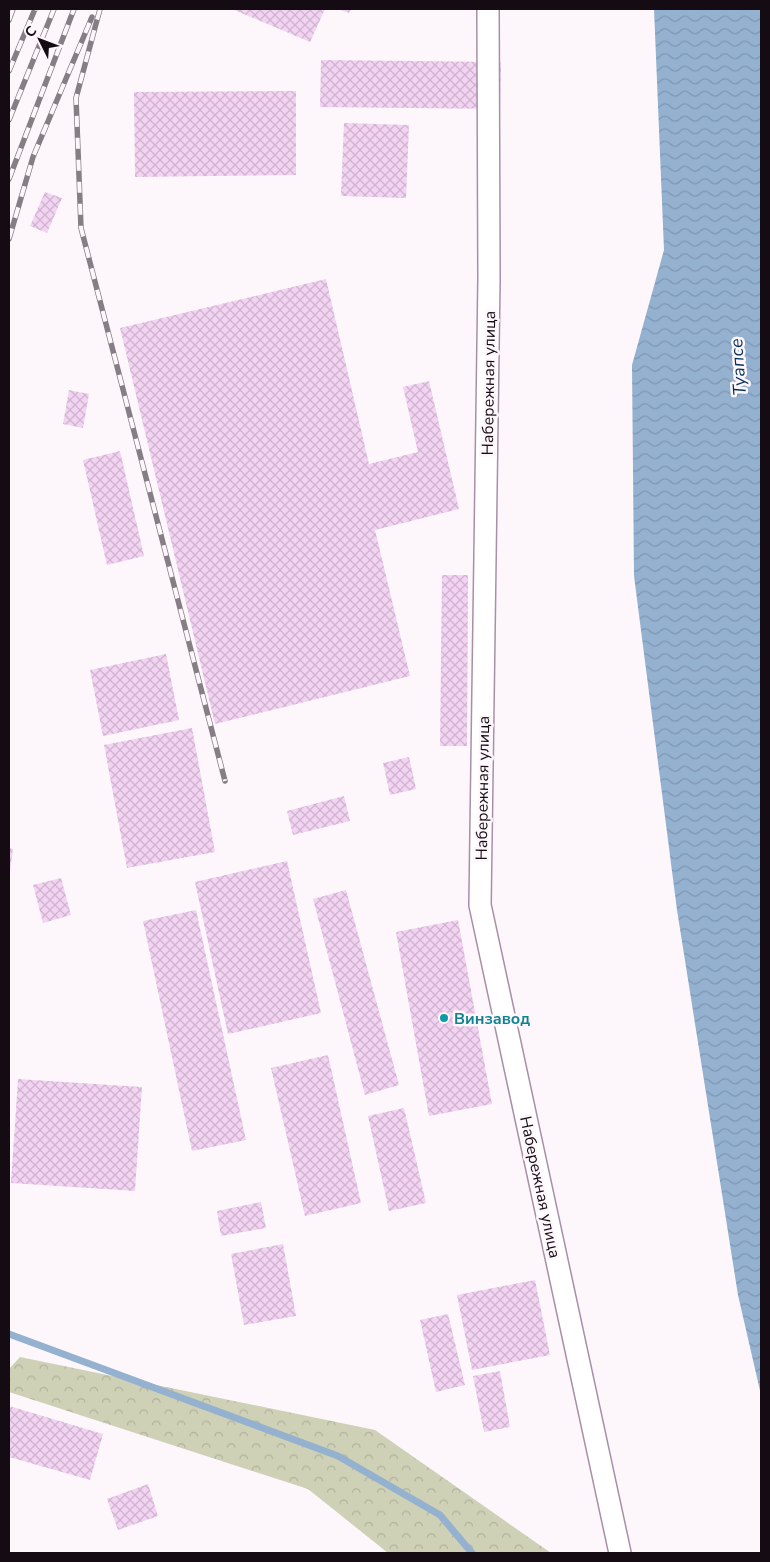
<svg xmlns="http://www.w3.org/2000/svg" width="770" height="1562" font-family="'Nunito Sans',sans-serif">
  <defs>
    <pattern id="forest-crowns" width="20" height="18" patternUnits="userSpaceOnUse" patternTransform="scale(1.25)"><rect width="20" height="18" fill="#ced1b6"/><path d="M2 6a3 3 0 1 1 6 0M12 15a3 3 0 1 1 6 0" fill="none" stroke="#b0b29c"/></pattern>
    <pattern id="water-waves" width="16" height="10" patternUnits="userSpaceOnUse" patternTransform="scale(1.25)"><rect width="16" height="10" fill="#94b1d0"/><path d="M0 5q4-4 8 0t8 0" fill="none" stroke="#7f97b2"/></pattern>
    <pattern id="building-cross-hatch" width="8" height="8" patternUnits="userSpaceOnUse" patternTransform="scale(1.25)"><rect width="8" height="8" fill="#f3d3f2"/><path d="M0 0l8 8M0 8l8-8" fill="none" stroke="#cfb4cf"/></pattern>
  </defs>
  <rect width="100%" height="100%" fill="#fdf7fc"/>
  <polygon fill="url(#forest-crowns)" points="20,1357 375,1430 551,1553 388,1553 308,1489 9,1392 9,1369"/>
  <polygon fill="url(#water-waves)" points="654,9 761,9 761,1395 738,1295 677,910 634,576 632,365 664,250"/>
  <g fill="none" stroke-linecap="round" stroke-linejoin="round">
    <polyline stroke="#94b1d0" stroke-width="7" points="9,1334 338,1456 440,1515 472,1553"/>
  </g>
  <g fill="url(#building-cross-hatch)">
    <polygon points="232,9 325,9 310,42"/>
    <polygon points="338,9 351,9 349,13"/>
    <polygon points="321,60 501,62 500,109 320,107"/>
    <polygon points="296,91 296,175 135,177 134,92"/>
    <polygon points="344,123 409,125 406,198 341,196"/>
    <polygon points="45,192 62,198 47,233 30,226"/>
    <polygon points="326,279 369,464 418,452 403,387 429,381 459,509 375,530 410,676 215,724 120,328"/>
    <polygon points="69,390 89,394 83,428 63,424"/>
    <polygon points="120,451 144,556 107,565 83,460"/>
    <polygon points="442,575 468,575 467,746 440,746"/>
    <polygon points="166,654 179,720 103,736 90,670"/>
    <polygon points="192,728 215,852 127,868 104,745"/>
    <polygon points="409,757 416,789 390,795 383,763"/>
    <polygon points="344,796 350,821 293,835 287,811"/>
    <polygon points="9,848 13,849 10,871 9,870"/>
    <polygon points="287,861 321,1013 228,1034 195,882"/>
    <polygon points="61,878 71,915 43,923 33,885"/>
    <polygon points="346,890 399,1085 365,1095 313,899"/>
    <polygon points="196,910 246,1140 192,1151 143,921"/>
    <polygon points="458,920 492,1104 429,1116 396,932"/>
    <polygon points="328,1055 361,1203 305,1216 271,1068"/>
    <polygon points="18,1079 142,1087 135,1191 11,1183"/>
    <polygon points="404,1108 426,1203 389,1211 368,1116"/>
    <polygon points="261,1202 266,1228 221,1236 217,1211"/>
    <polygon points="283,1244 296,1316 244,1325 231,1254"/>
    <polygon points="535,1280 550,1355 472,1370 457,1295"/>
    <polygon points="448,1314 465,1385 436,1392 420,1320"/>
    <polygon points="500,1371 510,1427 484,1432 473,1376"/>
    <polygon points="9,1406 103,1434 90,1480 9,1457"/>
    <polygon points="148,1484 158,1516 118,1530 107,1499"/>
  </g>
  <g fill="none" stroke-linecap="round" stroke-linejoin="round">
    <defs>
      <polyline id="street" points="488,9 489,278 480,905 620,1553"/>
    </defs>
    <use href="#street" stroke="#a88fa7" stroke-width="24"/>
    <use href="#street" stroke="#fff" stroke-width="21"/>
    <defs>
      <g id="rail">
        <polyline points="100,9 76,98 81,228 225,781"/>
        <polyline points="9,20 13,9"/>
        <polyline points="9,71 35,9"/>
        <polyline points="9,120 54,9"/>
        <polyline points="9,179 74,9"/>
        <polyline points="9,239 33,157 92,17"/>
      </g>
    </defs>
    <use href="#rail" stroke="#867e85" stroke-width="5.5"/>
    <use href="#rail" stroke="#fdf7fc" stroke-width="4" stroke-dasharray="11" stroke-linecap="butt"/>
  </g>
  <circle fill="#0f9aa8" stroke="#fdf7fc" stroke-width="2" cx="444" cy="1018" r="5"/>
  <g text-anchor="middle" stroke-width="5" stroke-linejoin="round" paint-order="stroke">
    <g font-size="16" fill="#140b13" stroke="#fdf7fc">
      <text transform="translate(488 383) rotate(-89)" y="6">Набережная улица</text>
      <text transform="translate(482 788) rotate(-89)" y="6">Набережная улица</text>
      <text transform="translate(541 1187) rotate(78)" y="6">Набережная улица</text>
    </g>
    <g font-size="16" font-weight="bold" fill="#0d838f" stroke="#fdf7fc" text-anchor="start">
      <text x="454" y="1024">Винзавод</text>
    </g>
    <g font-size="18" font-style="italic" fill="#023058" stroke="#fdf7fc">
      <text transform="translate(738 367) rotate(-94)" y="6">Туапсе</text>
    </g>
  </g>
  <rect width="770" height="1562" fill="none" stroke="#140b13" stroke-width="20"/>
  <g transform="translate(40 40) rotate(312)" stroke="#fdf7fc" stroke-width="4" paint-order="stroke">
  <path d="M0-4L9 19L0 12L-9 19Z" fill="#140b13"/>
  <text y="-8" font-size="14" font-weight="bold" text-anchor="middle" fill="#140b13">С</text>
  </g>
</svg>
